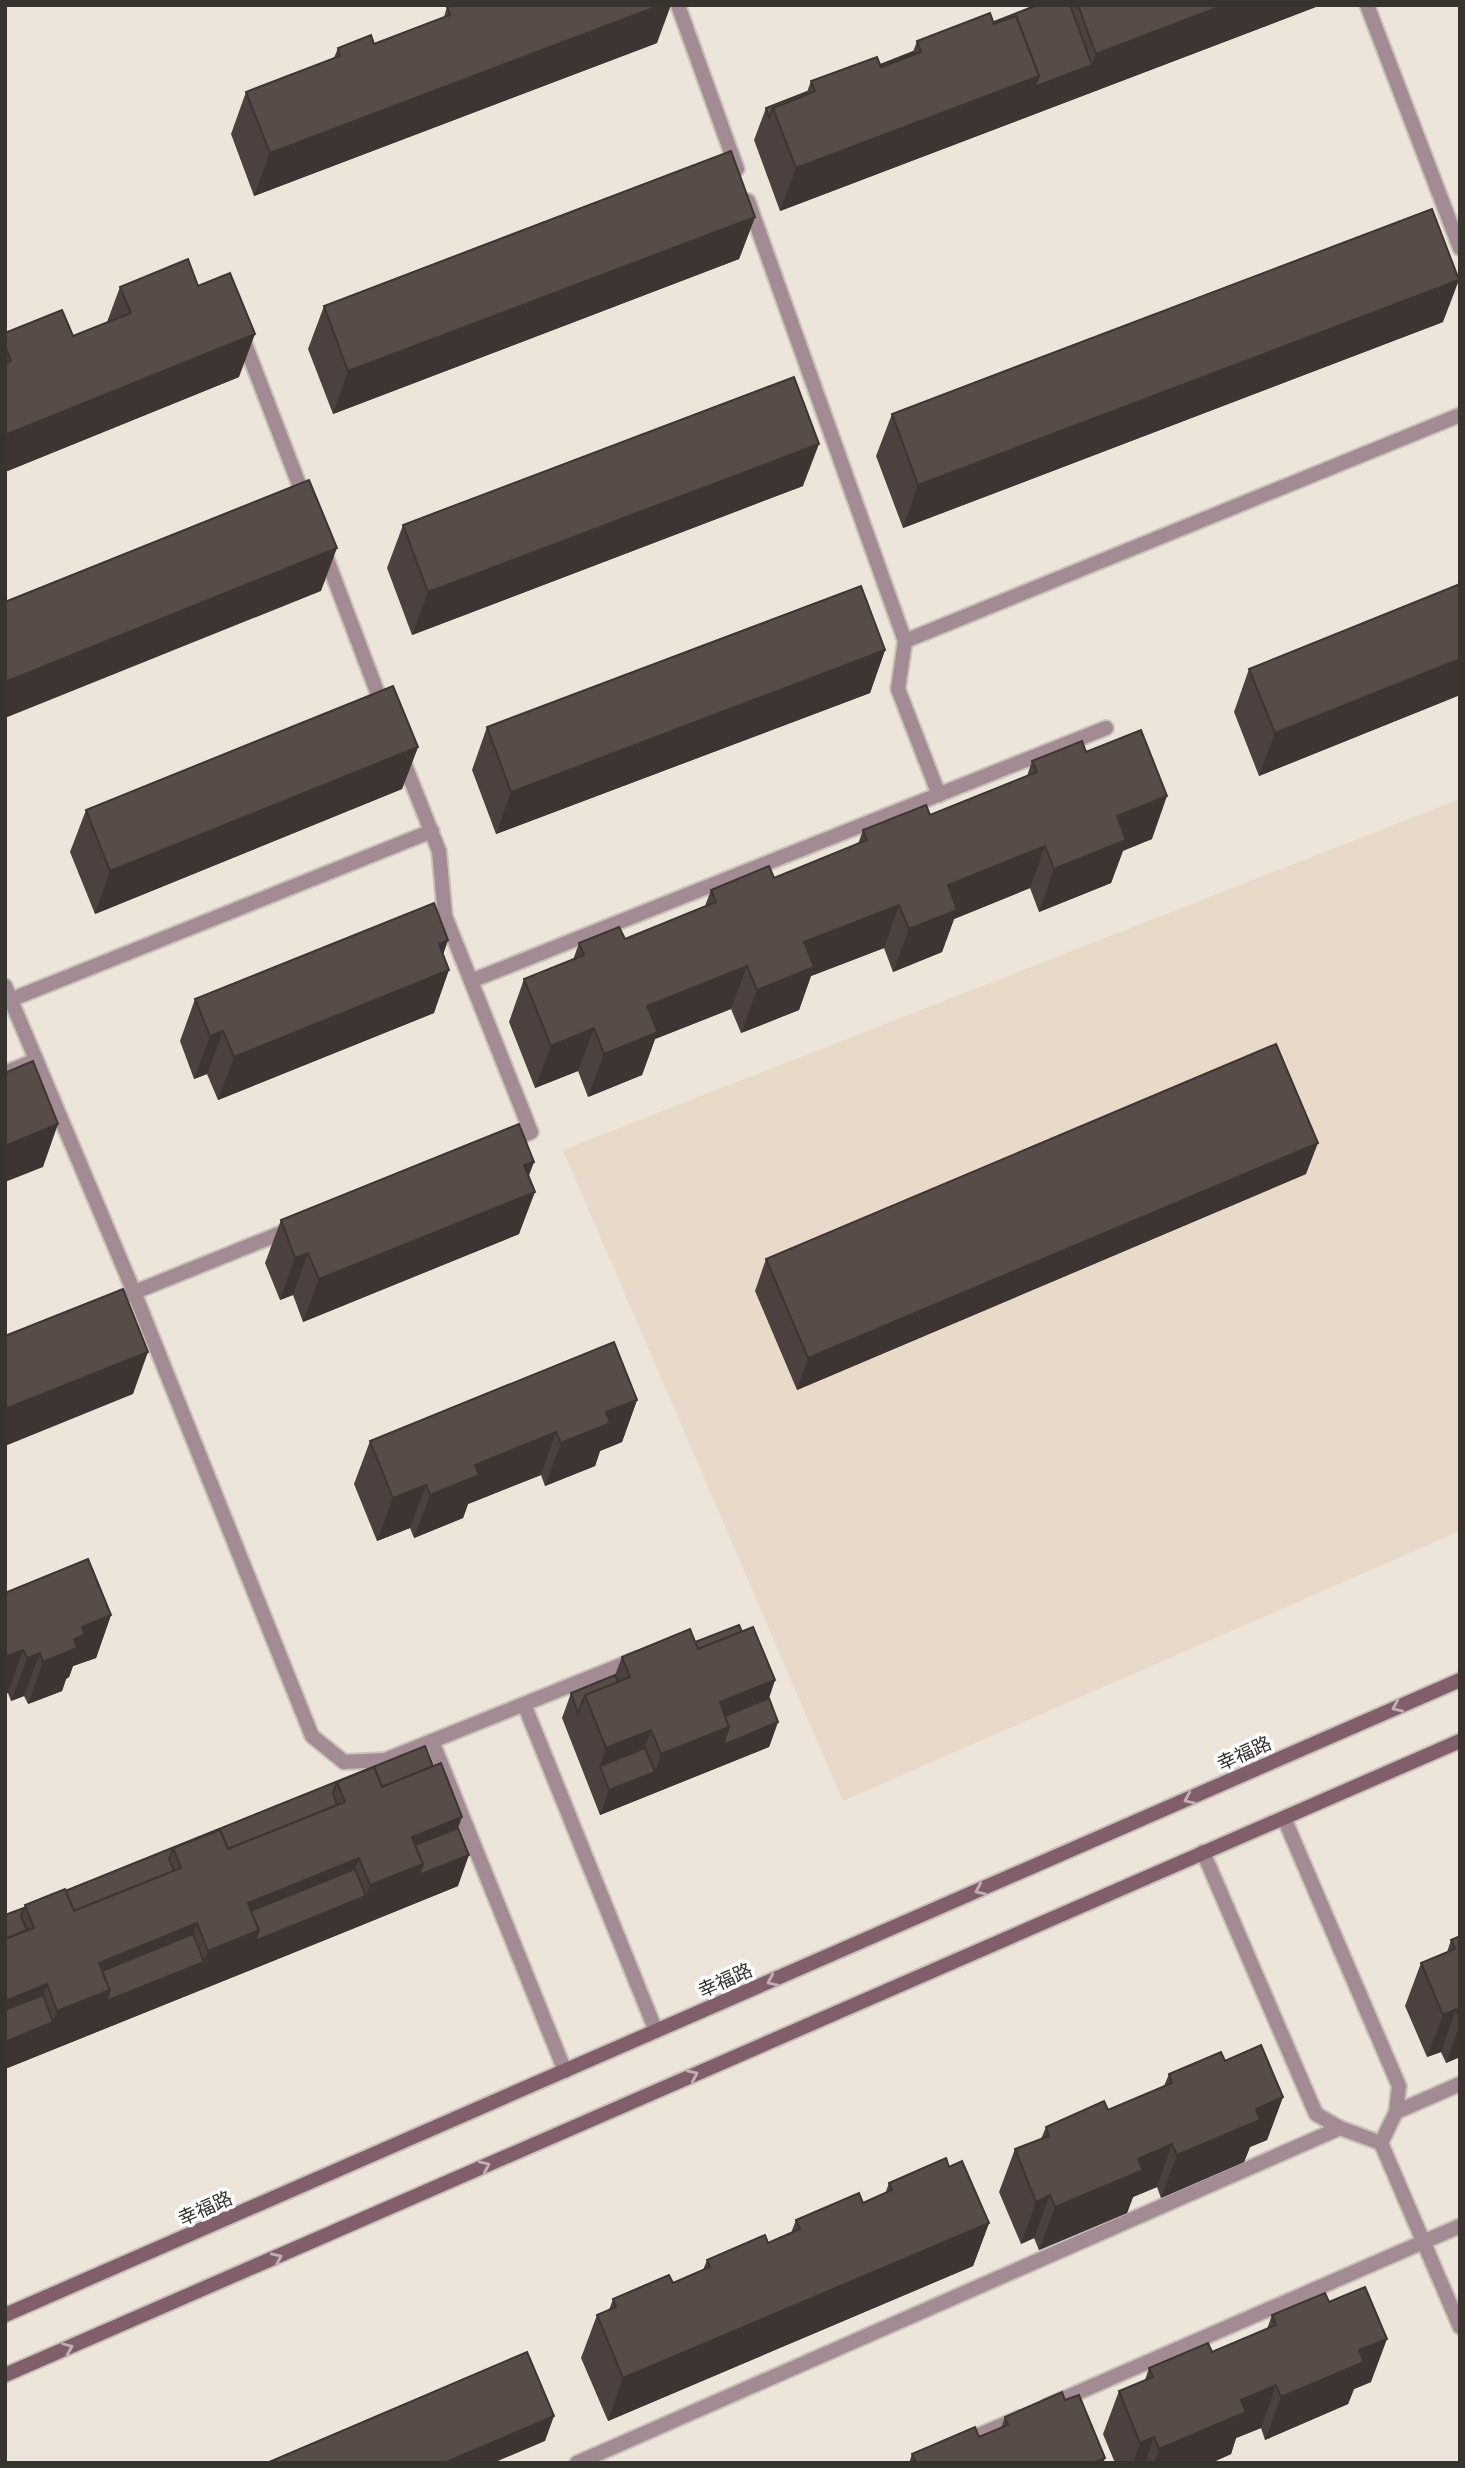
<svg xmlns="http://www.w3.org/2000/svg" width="1465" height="2468" font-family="'Archivo Narrow','Noto Sans SC',sans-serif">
  <rect width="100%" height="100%" fill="#eee5da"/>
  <polygon fill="#e8d9c9" points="1460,799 1460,1531 843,1801 563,1150"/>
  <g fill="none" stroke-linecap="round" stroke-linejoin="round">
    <defs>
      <g id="lane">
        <polyline points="678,5 737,169"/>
        <polyline points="1367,5 1460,248"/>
        <polyline points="748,201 905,641 898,689 939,795"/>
        <polyline points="242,336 305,500"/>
        <polyline points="323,549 384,710"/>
        <polyline points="905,641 1460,415"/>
        <polyline points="401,755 439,851 445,916 471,981 1106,728"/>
        <polyline points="471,981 531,1132 508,1141"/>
        <polyline points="5,986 134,1292 312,1736 344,1762 385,1760 636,1659"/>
        <polyline points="5,1002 432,831"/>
        <polyline points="5,1073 36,1060"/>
        <polyline points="125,1296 291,1229"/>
        <polyline points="524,1704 656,2031"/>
        <polyline points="432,1741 565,2071"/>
        <polyline points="1203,1852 1316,2114 1340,2128 1381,2143 1396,2112 1399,2086 1284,1818"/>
        <polyline points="1396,2112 1460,2084"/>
        <polyline points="1381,2143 1460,2327"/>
        <polyline points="1047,2406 1460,2226"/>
        <polyline points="963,2442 1019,2418"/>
        <polyline points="577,2463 1340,2128"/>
      </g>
      <g id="secondary">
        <polyline points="5,2315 1460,1680"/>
        <polyline points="5,2375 1460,1741"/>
      </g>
    </defs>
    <use href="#lane" stroke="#c9c2b8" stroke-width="18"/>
    <use href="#secondary" stroke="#c9c2b8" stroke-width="18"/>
    <use href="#lane" stroke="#a28b92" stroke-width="14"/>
    <use href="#secondary" stroke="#805f6a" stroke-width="14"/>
  </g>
  <g fill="#4c413e">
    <polygon points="1037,5 1321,5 780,211 754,140 766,108 807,92 811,81 880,65 913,52 917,41 994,22"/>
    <polygon points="447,7 657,43 254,196 231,134 246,92 334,58 338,48 374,44 444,17"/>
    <polygon points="755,217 739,259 333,414 308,349 324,306"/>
    <polygon points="198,286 239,377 5,472 5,333 73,336 107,322 120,287"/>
    <polygon points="1443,322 903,528 876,456 892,414"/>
    <polygon points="803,486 412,635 387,568 403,525"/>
    <polygon points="1460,584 1460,695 1259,776 1234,712 1249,669"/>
    <polygon points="885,650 870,693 496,834 472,770 487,727"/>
    <polygon points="418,747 402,789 95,914 70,852 86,810"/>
    <polygon points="1086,752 1152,839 1123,850 1111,883 1039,912 1030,888 954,919 942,952 893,972 884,948 811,976 799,1010 741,1033 731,1009 655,1039 642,1075 588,1097 578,1071 535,1088 509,1022 524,979 573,960 579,943 625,939 705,906 711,890 774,878 858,844 863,830 930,815 1027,776 1032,761"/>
    <polygon points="448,940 443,955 434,1013 218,1100 207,1074 194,1079 180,1041 195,999"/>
    <polygon points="534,1162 528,1176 519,1234 303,1322 293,1295 280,1300 265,1263 281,1220"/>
    <polygon points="1306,1174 797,1390 755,1291 766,1259"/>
    <polygon points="637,1400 622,1442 600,1451 595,1466 545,1486 541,1475 468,1504 463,1518 414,1538 410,1528 377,1541 354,1484 370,1441"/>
    <polygon points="5,1593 111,1615 96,1658 73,1666 69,1677 66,1679 62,1691 28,1704 24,1696 11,1701 8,1693"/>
    <polygon points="742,1632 775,1680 769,1698 778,1722 769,1747 600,1815 562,1718 571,1693 615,1675 622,1657"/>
    <polygon points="425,1746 458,1828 458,1886 5,2069 5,1915 24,1908 25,1905 65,1891"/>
    <polygon points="1460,1936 1460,2057 1446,2063 1441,2052 1427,2057 1405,2006 1421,1963 1447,1952 1451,1940"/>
    <polygon points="1225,2061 1283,2097 1267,2140 1250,2147 1244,2162 1161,2198 1157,2187 1133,2197 1127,2213 1039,2250 1034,2238 1021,2244 999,2192 1015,2149 1041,2139 1046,2127 1108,2110 1164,2086 1169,2074"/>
    <polygon points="949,2167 989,2223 973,2266 608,2421 581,2358 597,2315 609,2310 613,2299 673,2283 703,2270 707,2260 768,2243 791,2233 796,2220 863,2203 885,2194 889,2183"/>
    <polygon points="1272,2315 1371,2382 1354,2389 1348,2404 1265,2440 1261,2428 1236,2438 1231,2454 1211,2463 1115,2463 1103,2434 1119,2391 1145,2380 1149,2368 1212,2352 1267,2329"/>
    <polygon points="1065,2400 1105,2458 1103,2463 909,2463 912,2454 979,2437 1001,2428 1005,2417"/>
  </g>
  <g fill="#3e3532">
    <polygon points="661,5 671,5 657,43 254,196 270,153"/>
    <polygon points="1224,5 1321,5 780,211 796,168 1039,76 1092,65 1096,54"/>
    <polygon points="755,217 739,259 333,414 348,371"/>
    <polygon points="1459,280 1443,322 903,528 918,485"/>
    <polygon points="255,334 239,377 5,472 5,435"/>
    <polygon points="819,444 803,486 412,635 428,592"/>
    <polygon points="337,548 321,591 5,718 5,682"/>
    <polygon points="885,650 870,693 496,834 511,792"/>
    <polygon points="1460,659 1460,695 1259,776 1275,733"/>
    <polygon points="418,747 402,789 95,914 110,871"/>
    <polygon points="1167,796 1152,839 1123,851 1111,883 1039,912 1054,869 1117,816"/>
    <polygon points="1045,846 1030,888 954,919 942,952 893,972 909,929 948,885"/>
    <polygon points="899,905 884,948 811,976 799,1010 741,1033 757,990 804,942"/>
    <polygon points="448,940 435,976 449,970 434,1013 218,1100 234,1057 439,944"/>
    <polygon points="747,966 731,1009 655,1039 642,1075 588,1097 604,1054 647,1006"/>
    <polygon points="594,1028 578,1071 535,1088 551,1046"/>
    <polygon points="223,1031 207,1074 194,1079 210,1036"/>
    <polygon points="58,1124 43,1167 5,1182 5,1146"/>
    <polygon points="1318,1143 1306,1174 797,1390 808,1358"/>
    <polygon points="534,1162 521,1197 535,1192 519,1234 303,1322 319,1279 524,1165"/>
    <polygon points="308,1253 293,1295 280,1300 295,1258"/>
    <polygon points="148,1352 133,1394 5,1446 5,1409"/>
    <polygon points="637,1400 622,1442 600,1451 595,1466 545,1486 561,1443 606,1412"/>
    <polygon points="556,1432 541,1475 468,1504 463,1518 414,1538 430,1495 475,1465"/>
    <polygon points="426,1485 410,1528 377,1541 393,1498"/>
    <polygon points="111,1615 96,1658 73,1666 69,1677 66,1679 62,1691 28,1704 43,1662 82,1627"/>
    <polygon points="23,1650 8,1693 5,1694 5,1657"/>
    <polygon points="40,1653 24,1696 11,1701 27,1658"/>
    <polygon points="775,1680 760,1723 778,1722 769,1747 600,1815 609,1790 655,1772 661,1754 720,1702"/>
    <polygon points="651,1730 636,1773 600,1766 606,1748"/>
    <polygon points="462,1817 447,1859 469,1855 458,1886 355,1928 370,1885 412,1837"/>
    <polygon points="359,1858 343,1901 366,1896 355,1928 5,2069 5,2042 53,2022 57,2011 99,1963 197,1923 181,1966 204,1962 208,1951 248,1903"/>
    <polygon points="47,1984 31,2027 5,2037 5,2001"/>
    <polygon points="1456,2009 1441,2052 1427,2057 1443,2015"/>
    <polygon points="1460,2024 1460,2057 1446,2063"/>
    <polygon points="1283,2097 1267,2140 1250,2147 1244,2162 1161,2198 1177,2155 1256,2109"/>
    <polygon points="1172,2144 1157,2187 1133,2197 1127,2213 1039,2250 1055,2207 1138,2159"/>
    <polygon points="1050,2195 1034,2238 1021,2244 1036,2202"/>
    <polygon points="989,2223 973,2266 608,2421 623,2378"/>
    <polygon points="1387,2339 1371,2382 1354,2389 1348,2404 1265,2440 1281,2397 1359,2350"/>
    <polygon points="1276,2385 1261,2428 1236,2438 1231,2454 1211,2463 1154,2463 1159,2449 1241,2400"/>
    <polygon points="554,2416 545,2441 493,2463 444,2463"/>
    <polygon points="1154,2437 1145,2463 1133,2463 1140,2443"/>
    <polygon points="1105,2458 1103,2463 1092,2463"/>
  </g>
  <g fill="#584c48" stroke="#3e3532" stroke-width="2">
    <polygon points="453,5 661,5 270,153 246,92 340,56 338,48 371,35 374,44 450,15 447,7"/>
    <polygon points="1037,5 1070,5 1092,65 1034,87 1039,76 1016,16 994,24 994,22"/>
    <polygon points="1078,5 1224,5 1096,54"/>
    <polygon points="990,13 994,24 1016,16 1039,76 796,168 773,108 815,91 811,81 877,57 881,67 921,52 917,41"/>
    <polygon points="913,52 914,54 881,67 880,65"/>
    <polygon points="807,92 808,94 773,108 769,118 766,108"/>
    <polygon points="731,151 755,217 348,371 324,306"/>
    <polygon points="1432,209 1459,280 918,485 892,414"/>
    <polygon points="188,259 198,286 230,273 255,334 5,435 5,364 11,361 5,346 5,333 62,310 73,336 131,313 120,287"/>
    <polygon points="794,377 819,444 428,592 403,525"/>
    <polygon points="309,480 337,548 5,682 5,602"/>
    <polygon points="1460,584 1460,659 1275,733 1249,669"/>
    <polygon points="861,586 885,650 511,792 487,727"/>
    <polygon points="393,686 418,747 110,871 86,810"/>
    <polygon points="1141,730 1167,796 1117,816 1126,840 1054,869 1045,846 948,885 957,910 909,929 899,905 804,942 814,967 757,990 747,966 647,1006 658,1032 604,1054 594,1028 551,1046 524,979 584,955 579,943 619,927 625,939 716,902 711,890 769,866 774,878 867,840 863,830 926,805 930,815 1037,772 1032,761 1082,741 1086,752"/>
    <polygon points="434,903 448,940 439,944 449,970 234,1057 223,1031 210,1036 195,999"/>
    <polygon points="1276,1044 1318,1143 808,1358 766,1259"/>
    <polygon points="33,1061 58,1124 5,1146 5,1073"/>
    <polygon points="519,1124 534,1162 524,1165 535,1192 319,1279 308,1253 295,1258 281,1220"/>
    <polygon points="123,1289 148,1352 5,1409 5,1336"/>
    <polygon points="614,1342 637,1400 606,1412 610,1423 561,1443 556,1432 475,1465 479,1475 430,1495 426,1485 393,1498 370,1441"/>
    <polygon points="88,1559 111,1615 82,1627 85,1635 74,1639 77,1648 43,1662 40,1653 27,1658 23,1650 5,1657 5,1593"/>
    <polygon points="739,1625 742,1632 698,1649 695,1642"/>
    <polygon points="753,1627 775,1680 720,1702 729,1727 661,1754 651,1730 606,1748 585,1695 630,1677 622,1657 690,1629 698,1649"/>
    <polygon points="615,1675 618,1682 585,1695 578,1713 571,1693"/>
    <polygon points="769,1698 778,1722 723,1745 729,1727 725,1716"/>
    <polygon points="425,1746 433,1766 382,1787 374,1767 337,1782 333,1793 337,1805 228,1849 220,1830 173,1848 169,1859 174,1871 74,1911 65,1891"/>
    <polygon points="645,1748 655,1772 609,1790 600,1766"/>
    <polygon points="441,1763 462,1817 412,1837 423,1864 370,1885 359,1858 248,1903 259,1930 208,1951 197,1923 99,1963 110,1990 57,2011 47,1984 5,2001 5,1939 34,1928 25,1905 65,1889 74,1911 181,1868 173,1848 220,1830 228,1849 345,1802 337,1782 374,1767 382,1787"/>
    <polygon points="458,1828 469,1855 419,1875 423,1864 415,1845"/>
    <polygon points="355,1869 366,1896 255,1941 259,1930 251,1911"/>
    <polygon points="24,1908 21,1916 27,1930 5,1939 5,1915"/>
    <polygon points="193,1934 204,1962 106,2001 110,1990 102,1971"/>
    <polygon points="1460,1936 1460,2017 1456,2009 1443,2015 1421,1963 1455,1949 1451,1940"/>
    <polygon points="43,1995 53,2022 5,2042 5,2010"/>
    <polygon points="1261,2045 1283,2097 1256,2109 1260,2120 1177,2155 1172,2144 1138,2159 1143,2170 1055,2207 1050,2195 1036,2202 1015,2149 1049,2136 1046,2127 1104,2101 1108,2110 1172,2083 1169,2074 1221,2052 1225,2061"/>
    <polygon points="946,2158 949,2167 962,2161 989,2223 623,2378 597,2315 616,2307 613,2299 669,2275 673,2283 710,2267 707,2260 765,2235 768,2243 800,2229 796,2220 859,2193 863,2203 892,2190 889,2183"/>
    <polygon points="1365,2287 1387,2339 1359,2350 1364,2362 1281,2397 1276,2385 1241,2400 1246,2412 1159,2449 1154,2437 1140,2443 1119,2391 1153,2377 1149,2368 1208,2343 1212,2352 1276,2325 1272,2315 1325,2293 1329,2302"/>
    <polygon points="527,2352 554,2416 444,2463 267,2463"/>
    <polygon points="1062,2392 1065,2400 1079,2395 1105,2458 1092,2463 916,2463 912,2454 975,2427 979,2437 1008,2425 1005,2417"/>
  </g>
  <defs><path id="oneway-chevron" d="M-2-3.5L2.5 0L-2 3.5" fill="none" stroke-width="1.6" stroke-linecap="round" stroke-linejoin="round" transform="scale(1.75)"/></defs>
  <g stroke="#c0afb4">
    <use href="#oneway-chevron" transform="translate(1397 1707) rotate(156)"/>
    <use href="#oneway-chevron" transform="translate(1189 1799) rotate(156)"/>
    <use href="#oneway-chevron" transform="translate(980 1890) rotate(156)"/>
    <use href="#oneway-chevron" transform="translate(772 1981) rotate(156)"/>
    <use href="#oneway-chevron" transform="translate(693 2075) rotate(-24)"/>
    <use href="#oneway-chevron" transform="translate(485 2166) rotate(-24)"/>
    <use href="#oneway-chevron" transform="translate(277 2258) rotate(-24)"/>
    <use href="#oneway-chevron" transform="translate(68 2348) rotate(-23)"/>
  </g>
  <g text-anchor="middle" stroke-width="7" stroke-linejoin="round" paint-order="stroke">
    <g font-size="19" fill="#373430" stroke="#fff">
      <text transform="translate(1244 1753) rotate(-24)" y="7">幸福路</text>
      <text transform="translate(725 1980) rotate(-24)" y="7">幸福路</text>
      <text transform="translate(205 2208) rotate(-24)" y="7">幸福路</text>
    </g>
  </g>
  <rect width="1465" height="2468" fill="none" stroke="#373430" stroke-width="14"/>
</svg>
